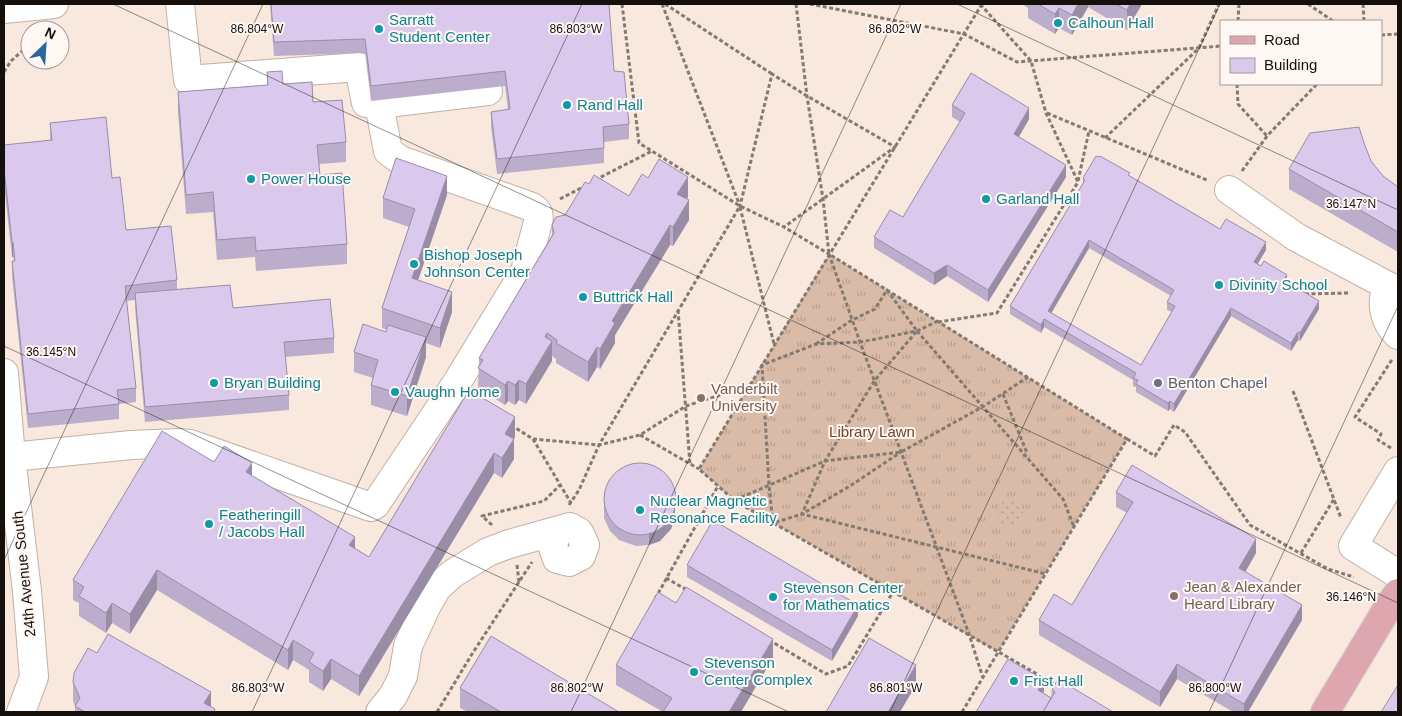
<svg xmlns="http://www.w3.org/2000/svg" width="1402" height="716" font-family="Arial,sans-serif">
  <defs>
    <pattern id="grass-tufts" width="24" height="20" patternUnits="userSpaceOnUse" patternTransform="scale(1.25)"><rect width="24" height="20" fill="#d9bba7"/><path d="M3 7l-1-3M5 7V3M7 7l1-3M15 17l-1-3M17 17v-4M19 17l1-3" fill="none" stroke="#b9a08f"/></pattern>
    <pattern id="garden-dots" width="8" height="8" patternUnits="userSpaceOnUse" patternTransform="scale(1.25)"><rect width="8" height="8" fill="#d9bba7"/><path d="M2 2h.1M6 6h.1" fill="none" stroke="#b9a08f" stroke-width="1.8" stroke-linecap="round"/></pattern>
  </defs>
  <rect width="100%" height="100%" fill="#f8e8dd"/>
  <polygon fill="url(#grass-tufts)" points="829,254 1127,439 998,652 735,501 699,469"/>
  <circle fill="url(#garden-dots)" cx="1010" cy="513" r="13"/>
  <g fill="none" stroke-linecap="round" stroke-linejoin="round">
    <defs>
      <g id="minor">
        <polyline points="4,9 54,4"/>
        <polyline points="379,104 488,91"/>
        <polyline points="1229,190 1296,237 1388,286 1398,290"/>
        <path d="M1388,286C1379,303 1385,323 1398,335"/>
        <polyline points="4,373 11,457 27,591 34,677 21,712"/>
        <path d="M11,457L131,445L179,443L190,444L371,507L375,505L456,384L525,271L538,222C540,215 538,211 532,207L400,160L388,151L379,104L366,103L359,67L188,80L180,4"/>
        <polyline points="1398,471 1353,546 1398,574"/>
        <polyline points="380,712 393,696 403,676 408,646 427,605 437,588 452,574 488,552 509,544 570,527 579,532 585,545 581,556 569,562 557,559 553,548 556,531"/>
      </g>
      <polyline id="major" points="1325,712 1390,604 1398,593"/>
    </defs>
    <use href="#minor" stroke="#c0b1a6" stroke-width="30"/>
    <use href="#major" stroke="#d0cfce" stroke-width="30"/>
    <g stroke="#847a72" stroke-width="3" stroke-dasharray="4 2.5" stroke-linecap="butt">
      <polyline points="622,4 639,143 740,206 784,227 829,254"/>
      <polyline points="662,4 740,206 772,74 807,96 895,147 784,227"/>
      <polyline points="665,4 772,74"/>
      <polyline points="796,4 807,96 823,199 829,254"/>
      <polyline points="810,4 964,34 1017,62 1221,46"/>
      <polyline points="982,4 699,469 735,501 1058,686"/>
      <polyline points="1308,4 1333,21"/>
      <polyline points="1363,4 1364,21"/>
      <polyline points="1238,21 1239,4"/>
      <polyline points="1381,35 1398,34"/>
      <polyline points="4,72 11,61 30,44"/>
      <polyline points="1237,84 1238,104 1267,136"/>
      <polyline points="1047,113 1207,180"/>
      <polyline points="1105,138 1199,48 1219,4"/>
      <polyline points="1242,171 1267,136 1317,84"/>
      <polyline points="595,180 652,151"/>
      <polyline points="1078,181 1089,131"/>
      <polyline points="560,199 583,187"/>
      <polyline points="740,207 774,344"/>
      <polyline points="1305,294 1348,293"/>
      <polyline points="678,310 690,464"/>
      <polyline points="938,321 917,331 860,342 816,344 762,365 769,486 773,523 802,514 1046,574"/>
      <polyline points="938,322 997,313 1078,182 1046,113 1031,61 981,5"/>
      <polyline points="917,331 1063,499 1074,527"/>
      <polyline points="816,344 852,320 875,309 887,290 917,331 875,380 825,461 802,514 850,486 901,452"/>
      <polyline points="1293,391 1341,518"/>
      <polyline points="1003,394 1027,453"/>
      <polyline points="511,425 533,439 571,503"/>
      <polyline points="640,435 699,469"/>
      <polyline points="533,439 599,445 640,435 686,406 748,386"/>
      <polyline points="1127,439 1155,456 1174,425 1185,432 1250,525 1328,569 1354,577"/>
      <polyline points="1391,448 1378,440 1381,434 1355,417 1393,358"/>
      <polyline points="735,500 825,461 901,452 984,406 1028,377"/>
      <polyline points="569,505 579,490 599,445 740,206"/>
      <polyline points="492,525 482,516 544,501 560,485"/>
      <polyline points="1301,553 1334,499"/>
      <polyline points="517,565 519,582"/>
      <polyline points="666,578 687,590"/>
      <polyline points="655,599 718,486"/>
      <polyline points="769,640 826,674 848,666 893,592"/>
      <polyline points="437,712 472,654 532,562"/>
      <polyline points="962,712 1127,439 829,254 860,342 969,634 983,678"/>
    </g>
    <use href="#minor" stroke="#fff" stroke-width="28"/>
    <use href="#major" stroke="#dea7b0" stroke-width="28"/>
  </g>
  <g fill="#bcadcc" fill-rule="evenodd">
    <polygon points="270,4 609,4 614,71 629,124 629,139 604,142 604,163 497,174 491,127 491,112 508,110 505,86 371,101 365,53 274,56"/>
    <polygon points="1024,4 1142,4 1127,30 1088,7 1072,35 1059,28 1055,34 1028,18 1028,8 1024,5"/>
    <polygon points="267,72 283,84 313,102 346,142 346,162 319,164 320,175 347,244 347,264 256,271 255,257 217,260 213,212 186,214 178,112 178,92 267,85"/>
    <polygon points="952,105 1029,119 1019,137 1066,177 988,302 947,276 934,285 874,248 874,237 903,217 960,122 952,117"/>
    <polygon points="50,123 112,178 126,230 177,280 177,290 233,308 334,338 334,353 285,357 289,395 289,410 145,422 135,308 135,300 126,301 136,388 136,402 119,404 119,419 28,428 12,276 12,261 14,261 13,257 12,257 4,184 4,145 50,140"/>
    <polygon points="1364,143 1371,161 1383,176 1398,187 1398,252 1289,189 1289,169"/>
    <path d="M1130,176L1220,229L1266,250L1257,264L1287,282L1319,309L1300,341L1298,340L1291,351L1231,316L1174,412L1170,409L1168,411L1136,392V387L1133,386V380L1044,327L1041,333L1010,314V306L1083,184V178ZM1089,248L1171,296L1167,302V310L1172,312L1141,365L1051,313Z"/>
    <polygon points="648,178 688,197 686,199 689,220 673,246 670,245 615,335 615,343 600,369 597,367 588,382 556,363 556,359 552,356 552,361 526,404 519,400 515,405 508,401 505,405 478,388 479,358 552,235 552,225 565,215 589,184 629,196"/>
    <polygon points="447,195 418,280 452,312 440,348 426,343 426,357 407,416 371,405 371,385 373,378 354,372 354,352 386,332 387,330 382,328 382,308 409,227 383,218 383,198"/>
    <polygon points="469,390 515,437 514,439 514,459 502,478 494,473 359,696 331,679 323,691 309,682 309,670 293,660 288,670 157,590 130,634 112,623 106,633 79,616 79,603 73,600 73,580 214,462 252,476 355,548 369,557"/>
    <polygon points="1116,492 1256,553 1245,572 1302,620 1248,712 1233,712 1177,679 1160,707 1039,635 1039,620 1072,605 1127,513 1116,507"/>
    <polygon points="604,493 675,518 671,529 660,541 649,545 636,546 619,540 610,531 604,518"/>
    <polygon points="687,565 858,616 832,661 687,577"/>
    <polygon points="97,653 211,706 215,712 75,712 75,706 73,701 73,682"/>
    <polygon points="773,658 663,712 616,685 616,665"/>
    <polygon points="460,688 619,712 468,712 460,708"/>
    <polygon points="1052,690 1113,712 976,712 1044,691 1043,693 1051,698"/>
  </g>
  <g fill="#998da6">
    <polygon points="1078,4 1088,4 1088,7 1072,35 1072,15"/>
    <polygon points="1130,4 1142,4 1127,30 1127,10"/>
    <polygon points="1059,8 1059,28 1055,34 1055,14"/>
    <polygon points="1029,108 1029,119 1014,145 1014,134"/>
    <polygon points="1066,165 1066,177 988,302 988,290"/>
    <polygon points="447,176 447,195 412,298 412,278"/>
    <polygon points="688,177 688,197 677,214 677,194"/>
    <polygon points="689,200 689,220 673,246 673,227"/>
    <polygon points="670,225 670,245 615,335 615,343 600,369 600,349 612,321"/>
    <polygon points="1089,240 1089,248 1048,319 1048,311"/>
    <rect x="12" y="242" width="1" height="15"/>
    <polygon points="1266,242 1266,250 1254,270 1254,262"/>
    <polygon points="947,265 947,276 934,285 934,273"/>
    <polygon points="1287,275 1287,283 1284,280"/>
    <polygon points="452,292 452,312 440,348 440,328"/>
    <polygon points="1319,301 1319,309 1300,341 1300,333"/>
    <polygon points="1231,308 1231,316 1174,412 1174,404"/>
    <polygon points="1044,319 1044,327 1041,333 1041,325"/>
    <polygon points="1298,332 1298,340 1291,351 1291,343"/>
    <polygon points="547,333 547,349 552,341 552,361 526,404 526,384"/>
    <polygon points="426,337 426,357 407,416 407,396"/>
    <polygon points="597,347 597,367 588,382 588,362"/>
    <polygon points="519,380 519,400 515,405 515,385"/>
    <polygon points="508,381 508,401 505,405 505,385"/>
    <polygon points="1170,401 1170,409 1168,411 1168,403"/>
    <polygon points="515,417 515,437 507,450 514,439 514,459 502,478 502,458 505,434"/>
    <polygon points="494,453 494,473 359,696 359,676"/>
    <polygon points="252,463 252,483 246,472"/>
    <polygon points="675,506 675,518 671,529 660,541 649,545 649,534"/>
    <polygon points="355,537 355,557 349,545"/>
    <polygon points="1256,539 1256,553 1239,583 1239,568"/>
    <polygon points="157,570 157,590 130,634 130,614"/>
    <polygon points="112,603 112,623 106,633 106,613"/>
    <polygon points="858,605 858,616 832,661 832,650"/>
    <polygon points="1302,605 1302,620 1248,712 1244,712 1244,704"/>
    <polygon points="773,639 773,658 741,712 729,712"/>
    <polygon points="293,640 293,660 288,670 288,650"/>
    <polygon points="331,659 331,679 323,691 323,671"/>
    <polygon points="1177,664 1177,679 1160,707 1160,692"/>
    <polygon points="916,665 916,685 900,712 888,712"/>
    <polygon points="1044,680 1044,691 1038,702 1038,690"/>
    <polygon points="211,692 211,711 204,703"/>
  </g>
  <g fill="#dbc9ed" stroke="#998da6" fill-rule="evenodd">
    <polygon points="271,4 609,4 614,71 624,72 629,124 603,127 604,148 497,159 491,112 510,109 505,71 371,86 365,39 274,42"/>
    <polygon points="1038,4 1078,4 1072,15 1059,8 1055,14"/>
    <polygon points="1116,4 1130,4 1127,10"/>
    <polygon points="282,71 283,84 312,82 313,102 342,100 346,142 317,145 320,175 342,173 347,244 256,251 255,237 217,240 213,192 186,195 178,92 268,85 267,72"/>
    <polygon points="971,73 1029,108 1014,134 1066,165 988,290 947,265 934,273 874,237 890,210 903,217 965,113 952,105"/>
    <polygon points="106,117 112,178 120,177 126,230 171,226 177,280 125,286 136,388 117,390 119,404 28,414 12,261 15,261 13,242 12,242 4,169 4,145 52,140 50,123"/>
    <polygon points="1359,127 1364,143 1371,161 1383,176 1398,187 1398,232 1289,169 1310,133"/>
    <path d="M1096,156L1099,157L1100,156L1130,173L1128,175L1220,229L1226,219L1266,242L1254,262L1261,266L1264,261L1287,275L1284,280L1319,301L1300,333L1298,332L1291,343L1231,308L1174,404L1170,401L1168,403L1136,384L1138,380L1133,378L1136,373L1044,319L1041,325L1010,306L1085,180L1083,178ZM1089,240L1174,290L1167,302L1175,306L1141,365L1048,311Z"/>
    <polygon points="396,158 447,176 412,278 452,292 440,328 382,308 415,209 383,198"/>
    <polygon points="659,159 688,177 677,194 689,200 673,227 670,225 612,321 615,323 600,349 597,347 588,362 556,343 557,340 547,333 545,337 552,341 526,384 519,380 515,385 508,381 505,385 478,368 483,360 479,358 554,233 552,225 556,217 565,215 585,182 589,184 594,175 629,196 642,174 648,178"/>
    <polygon points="230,285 233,308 330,299 334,338 284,342 289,395 145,407 135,293"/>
    <polygon points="363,324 386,332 388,325 426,337 407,396 371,385 378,360 354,352"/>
    <polygon points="469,390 515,417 505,434 514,439 502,458 494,453 359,676 331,659 323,671 309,662 314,653 293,640 288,650 157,570 130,614 112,603 106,613 79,596 84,587 73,580 162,431 214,462 224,446 252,463 246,472 355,537 349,545 369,557"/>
    <circle cx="640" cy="499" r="36"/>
    <polygon points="1132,465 1256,539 1239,568 1302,605 1244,704 1177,664 1160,692 1039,620 1054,594 1072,605 1133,502 1116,492"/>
    <polygon points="713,520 858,605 832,650 687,565"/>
    <polygon points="686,587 773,639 729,712 663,712 672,698 616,665 658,592 676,603"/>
    <polygon points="108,634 211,692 204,703 215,709 214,712 85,712 75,706 80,698 73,682 74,673 88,648 97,653"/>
    <polygon points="491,636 619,712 501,712 460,688"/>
    <polygon points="869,638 916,665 888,712 826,712"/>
    <polygon points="1008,659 1044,680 1038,690 1051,698 1043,712 976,712"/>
    <polygon points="1058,679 1113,712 1043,712 1055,692 1052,690"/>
    <polygon points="1398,685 1398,712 1381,712"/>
  </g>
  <path fill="none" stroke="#15100c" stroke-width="1" stroke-opacity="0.45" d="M113,4L1398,603M957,4L1398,210M4,346L789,712M4,560L263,4M252,712L582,4M571,712L901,4M890,712L1220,4M1209,712L1398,306"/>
  <g fill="#0f9aa8" stroke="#fef7f3" stroke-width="2">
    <circle cx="1058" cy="23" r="5"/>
    <circle cx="379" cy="29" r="5"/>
    <circle cx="567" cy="105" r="5"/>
    <circle cx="251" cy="179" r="5"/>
    <circle cx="986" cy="199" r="5"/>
    <circle cx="414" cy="264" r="5"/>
    <circle cx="1219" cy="285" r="5"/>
    <circle cx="583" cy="297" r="5"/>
    <circle cx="214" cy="383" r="5"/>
    <circle cx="395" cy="392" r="5"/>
    <circle cx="640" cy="510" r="5"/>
    <circle cx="209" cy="524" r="5"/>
    <circle cx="773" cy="597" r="5"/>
    <circle cx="694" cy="672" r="5"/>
    <circle cx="1014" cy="681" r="5"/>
  </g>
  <circle fill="#6b7280" stroke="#fef7f3" stroke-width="2" cx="1158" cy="383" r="5"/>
  <g fill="#8d6e63" stroke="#fef7f3" stroke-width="2">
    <circle cx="701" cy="398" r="5"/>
    <circle cx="1174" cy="596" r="5"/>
  </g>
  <g text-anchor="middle" stroke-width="4" stroke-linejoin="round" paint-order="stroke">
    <g font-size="15" fill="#0d838f" stroke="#fef7f3" text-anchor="start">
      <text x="389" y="25">Sarratt<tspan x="389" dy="17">Student Center</tspan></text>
      <text x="1068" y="28">Calhoun Hall</text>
      <text x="577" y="110">Rand Hall</text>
      <text x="261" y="184">Power House</text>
      <text x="996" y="204">Garland Hall</text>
      <text x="424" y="260">Bishop Joseph<tspan x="424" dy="17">Johnson Center</tspan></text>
      <text x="1229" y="290">Divinity School</text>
      <text x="593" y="302">Buttrick Hall</text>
      <text x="224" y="388">Bryan Building</text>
      <text x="405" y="397">Vaughn Home</text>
      <text x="650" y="506">Nuclear Magnetic<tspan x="650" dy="17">Resonance Facility</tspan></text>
      <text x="219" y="520">Featheringill<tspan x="219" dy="17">/ Jacobs Hall</tspan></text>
      <text x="783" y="593">Stevenson Center<tspan x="783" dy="17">for Mathematics</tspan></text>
      <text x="704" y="668">Stevenson<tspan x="704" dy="17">Center Complex</tspan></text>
      <text x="1024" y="686">Frist Hall</text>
    </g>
    <g font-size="15" fill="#5b616d" stroke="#fef7f3" text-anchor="start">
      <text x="1168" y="388">Benton Chapel</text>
    </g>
    <g font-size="15" fill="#785e54" stroke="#fef7f3" text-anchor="start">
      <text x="711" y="394">Vanderbilt<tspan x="711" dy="17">University</tspan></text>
      <text x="1184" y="592">Jean &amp; Alexander<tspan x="1184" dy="17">Heard Library</tspan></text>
    </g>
    <g font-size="15" fill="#754521" stroke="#fef7f3">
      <text x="872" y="437">Library Lawn</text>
    </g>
    <g font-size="15" fill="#15100c" stroke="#fef7f3">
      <text transform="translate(24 574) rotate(-96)" y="5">24th Avenue South</text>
    </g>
  </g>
  <g font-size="12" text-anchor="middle" fill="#15100c" stroke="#fef7f3" stroke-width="4" stroke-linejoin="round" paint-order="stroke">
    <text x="257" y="33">86.804°W</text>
    <text x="576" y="33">86.803°W</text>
    <text x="895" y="33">86.802°W</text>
    <text x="1351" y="208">36.147°N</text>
    <text x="51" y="356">36.145°N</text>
    <text x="1351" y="601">36.146°N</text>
    <text x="258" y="692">86.803°W</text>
    <text x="577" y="692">86.802°W</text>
    <text x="896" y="692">86.801°W</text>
    <text x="1215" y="692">86.800°W</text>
  </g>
  <rect width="1402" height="716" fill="none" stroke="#15100c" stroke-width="10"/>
  <rect x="1220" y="20" width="162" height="65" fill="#fef7f3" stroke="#a19b97"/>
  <rect x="1230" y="36" width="25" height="8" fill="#dea7b0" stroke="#a19b97"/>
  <text x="1264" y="45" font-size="15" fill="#15100c">Road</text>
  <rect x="1230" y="58" width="25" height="15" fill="#dbc9ed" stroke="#a19b97"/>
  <text x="1264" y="70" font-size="15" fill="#15100c">Building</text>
  <g transform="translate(45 45) rotate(25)"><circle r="24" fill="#fef7f3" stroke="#a19b97"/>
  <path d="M0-4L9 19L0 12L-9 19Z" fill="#2c659d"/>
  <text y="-8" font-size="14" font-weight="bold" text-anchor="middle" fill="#15100c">N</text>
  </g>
</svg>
